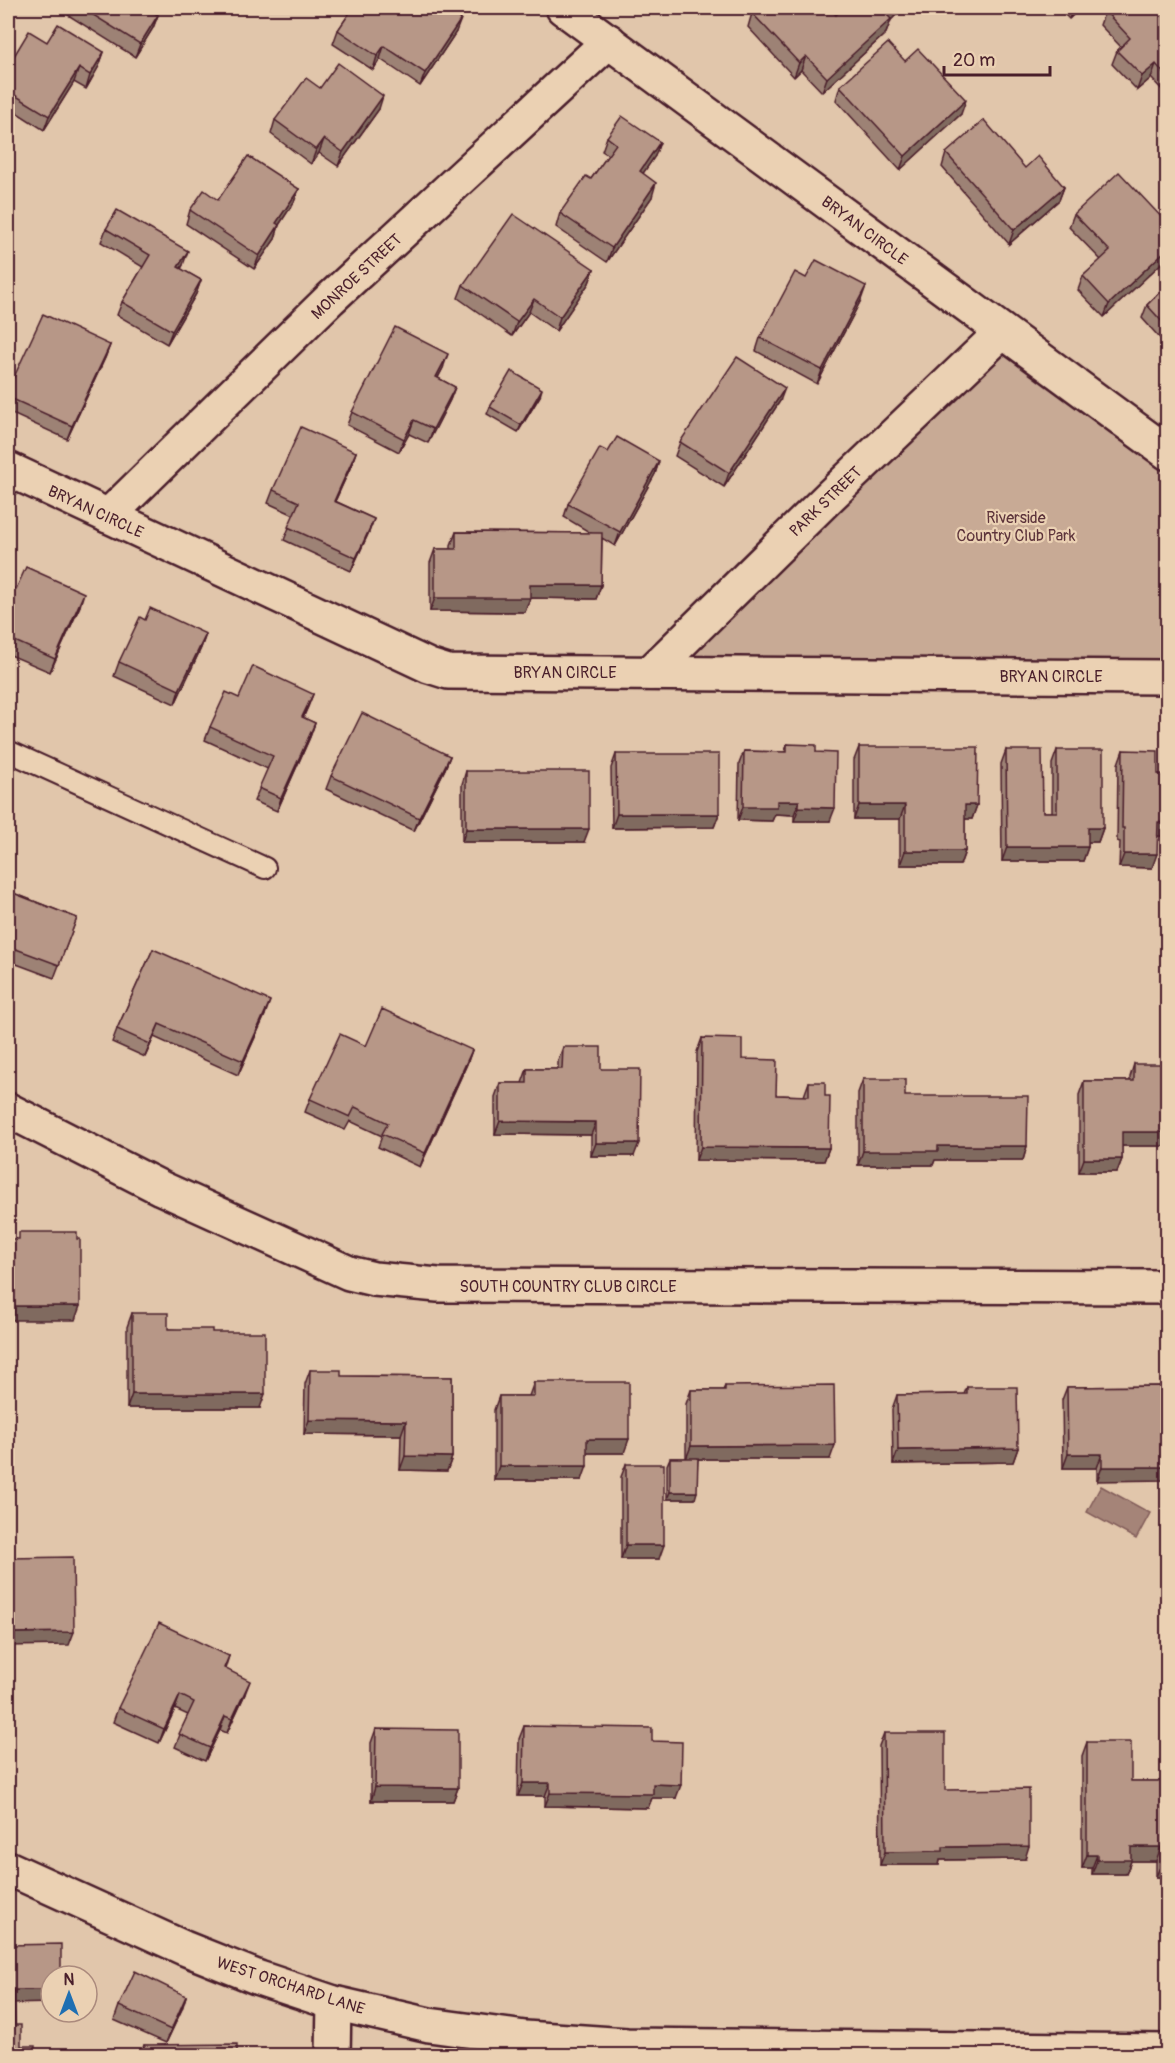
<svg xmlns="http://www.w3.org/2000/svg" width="1175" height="2063" font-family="Pangolin,sans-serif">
  <rect width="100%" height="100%" fill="#e1c6ab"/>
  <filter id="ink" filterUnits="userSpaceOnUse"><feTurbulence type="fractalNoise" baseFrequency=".0167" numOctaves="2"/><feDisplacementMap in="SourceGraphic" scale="12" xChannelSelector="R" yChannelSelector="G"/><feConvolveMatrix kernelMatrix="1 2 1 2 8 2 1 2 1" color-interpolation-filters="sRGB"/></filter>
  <g filter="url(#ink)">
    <polygon fill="#c8aa95" stroke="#896460" stroke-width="1.5" points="1002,332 1167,453 1167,677 650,673"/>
    <polygon fill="#a58478" stroke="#815c59" stroke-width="1.5" points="1101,1486 1150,1513 1136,1539 1087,1512"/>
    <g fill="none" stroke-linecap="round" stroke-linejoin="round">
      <defs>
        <polyline id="lane" points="8,751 265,868"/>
        <g id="street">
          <polyline points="563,8 1168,453"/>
          <polyline points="8,469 429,666 448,672 1168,677"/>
          <polyline points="108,516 330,299 609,41"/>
          <polyline points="650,673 830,496 1002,332"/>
          <polyline points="8,1110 161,1188 349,1273 374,1279 438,1285 1168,1287"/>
          <polyline points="333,2056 334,2003"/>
        </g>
        <polyline id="secondary" points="8,1868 184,1948 259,1978 334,2003 429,2025 525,2038 627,2045 1168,2051"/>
      </defs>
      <use href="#lane" stroke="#4a1f2b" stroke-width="24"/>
      <use href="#street" stroke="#4a1f2b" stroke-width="38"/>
      <use href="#secondary" stroke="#4a1f2b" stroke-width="38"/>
      <use href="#lane" stroke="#ebd1b3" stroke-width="20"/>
      <use href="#street" stroke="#ebd1b3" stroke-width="33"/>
      <use href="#secondary" stroke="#ebd1b3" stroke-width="33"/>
    </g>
    <g fill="#9d8274" stroke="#4a1f2b" stroke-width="1.5">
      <polygon points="71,8 146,8 158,15 153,28 135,57 68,15"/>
      <polygon points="347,8 462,8 458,17 456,32 420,86 380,59 373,70 333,44 338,30 351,11"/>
      <polygon points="1058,8 1080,8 1069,19"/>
      <polygon points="1167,8 1167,95 1151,78 1137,90 1112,64 1117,51 1121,47 1100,25 1105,11"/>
      <polygon points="900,11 891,20 886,33 822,92 801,70 794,77 748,27 752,13 836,15"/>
      <polygon points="47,42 104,52 99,66 86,89 74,82 44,130 8,107 8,66"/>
      <polygon points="905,61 961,114 900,170 836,100 840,86"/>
      <polygon points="320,88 379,109 338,166 319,153 311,164 271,134 275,120"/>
      <polygon points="607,137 660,142 655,156 643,173 652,197 607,262 556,227 560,213 591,179 608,155 602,151"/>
      <polygon points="946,153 1025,168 1064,187 1059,200 1009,244 942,167"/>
      <polygon points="299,189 294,202 279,225 275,239 254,269 186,224 190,210 218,200"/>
      <polygon points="1074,214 1167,223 1167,258 1104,317 1078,290 1083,276 1101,260 1069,227"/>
      <polygon points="106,229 183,265 181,269 201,280 196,294 167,344 117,315 122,302 143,267 101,242"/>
      <polygon points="594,269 589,283 556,331 529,312 512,336 458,298 463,285"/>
      <polygon points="806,278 861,300 817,384 756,351 760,338"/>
      <polygon points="1167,285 1167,346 1142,318 1147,305"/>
      <polygon points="110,345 105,358 67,439 8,412 8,390"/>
      <polygon points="443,368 438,378 455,387 450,400 428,443 409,434 399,452 347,425 352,412"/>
      <polygon points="540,396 518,432 487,414 490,407"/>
      <polygon points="780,401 724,487 675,456 680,442"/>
      <polygon points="356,452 351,466 335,501 374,519 369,532 351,571 284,540 294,515 268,503 273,490"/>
      <polygon points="608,452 659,461 655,474 615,546 602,538 601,585 596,599 530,598 525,612 430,611 430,563 435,549 451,549 451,545 456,532 591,533 564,517 568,504"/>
      <polygon points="8,585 16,589 80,606 50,672 8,654"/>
      <polygon points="145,620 206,634 201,648 175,704 114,676 119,662"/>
      <polygon points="313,694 303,718 315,723 310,737 277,811 254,801 268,769 205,740 210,727 239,698"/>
      <polygon points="787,744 816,752 830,821 794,821 794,815 775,814 772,821 738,820 739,764 744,751 785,752"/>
      <polygon points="859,747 977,805 972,819 965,819 965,851 960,865 900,865 900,819 854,819 854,760"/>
      <polygon points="1006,750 1043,812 1052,812 1052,764 1057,750 1103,828 1098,842 1088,842 1088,847 1083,861 1002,861 1001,764"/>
      <polygon points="1123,750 1158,774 1167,775 1167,836 1158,836 1152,868 1119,867 1120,842 1117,841 1118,764"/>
      <polygon points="616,754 719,814 714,827 612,828 611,768"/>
      <polygon points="450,756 445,769 414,831 326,789 331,776"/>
      <polygon points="466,771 584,842 462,842 462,784"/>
      <polygon points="8,891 77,918 54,978 11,962 8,968"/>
      <polygon points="153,949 265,1015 238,1075 154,1037 145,1057 112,1042 117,1029"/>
      <polygon points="702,1038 742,1059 776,1095 804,1096 809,1082 825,1096 829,1148 824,1161 696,1160 697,1052"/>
      <polygon points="366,1046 472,1050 467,1064 420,1167 378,1147 382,1136 350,1121 345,1130 305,1112 310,1099"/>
      <polygon points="563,1047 601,1069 634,1156 591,1156 591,1135 495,1134 495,1097 500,1083 522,1083 527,1069 558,1069 558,1061"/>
      <polygon points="1134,1064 1167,1146 1122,1146 1122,1159 1117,1172 1079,1172 1079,1095 1084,1081 1130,1081 1130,1077"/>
      <polygon points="863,1079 1027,1146 1023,1160 935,1160 933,1165 858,1165 858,1093"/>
      <polygon points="132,1313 168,1329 212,1332 260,1408 127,1408 127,1327"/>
      <polygon points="310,1370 341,1376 452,1377 452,1457 447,1471 400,1470 401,1435 304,1434 305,1384"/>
      <polygon points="534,1382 624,1453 587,1453 582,1480 494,1480 494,1410 499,1396 529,1396"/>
      <polygon points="725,1386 830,1459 698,1459 695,1499 667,1499 667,1465 670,1458 686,1458 686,1404 691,1390 723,1390"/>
      <polygon points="1167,1386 1097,1481 1097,1468 1063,1468 1062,1400 1067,1387"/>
      <polygon points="967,1387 1018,1448 1013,1462 893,1464 892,1409 897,1395 964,1394"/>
      <polygon points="626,1464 659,1559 621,1559 621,1477"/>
      <polygon points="229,1656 225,1669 245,1694 227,1733 220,1730 205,1761 175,1747 188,1715 175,1709 159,1743 113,1722 118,1708"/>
      <polygon points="524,1726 652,1741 676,1798 652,1798 648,1808 545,1806 545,1796 518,1796 519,1739"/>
      <polygon points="376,1729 458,1788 453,1801 371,1801 371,1743"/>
      <polygon points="884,1733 945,1790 1025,1859 940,1860 939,1865 880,1865 879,1746"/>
      <polygon points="1087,1742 1131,1781 1167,1781 1167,1877 1156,1877 1156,1861 1131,1861 1126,1874 1092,1874 1092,1868 1082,1868 1082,1756"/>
      <polygon points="186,1996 182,2009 166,2043 114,2020 119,2006"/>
      <polygon points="144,2045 237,2055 140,2055"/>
    </g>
    <g fill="#806a5e" stroke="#4a1f2b" stroke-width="1.5">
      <polygon points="460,8 462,8 460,14 450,28 455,15"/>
      <polygon points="895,8 902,8 900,11 891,20 886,33 822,92 827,78"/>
      <polygon points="1073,8 1080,8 1069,19"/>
      <polygon points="158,15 153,28 135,57 140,44"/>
      <polygon points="461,19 456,32 420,86 425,73"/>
      <polygon points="384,46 380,59 373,70 377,56"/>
      <polygon points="104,52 99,66 86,89 90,75"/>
      <polygon points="806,56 801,70 794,77 799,63"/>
      <polygon points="1156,64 1151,78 1137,90 1142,76"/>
      <polygon points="79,68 74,82 44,130 49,116"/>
      <polygon points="383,96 379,109 338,166 343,152"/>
      <polygon points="966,100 961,114 900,170 905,156"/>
      <polygon points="324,139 319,153 311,164 316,150"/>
      <polygon points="660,142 655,156 635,185 640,171"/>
      <polygon points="656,183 652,197 607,262 612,248"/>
      <polygon points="1064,187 1059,200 1009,244 1014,230"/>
      <polygon points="299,189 294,202 271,237 276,223"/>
      <polygon points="279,225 275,239 254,269 259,256"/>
      <polygon points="1167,249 1167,258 1104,317 1109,304"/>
      <polygon points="188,251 183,265 173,280 178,267"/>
      <polygon points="594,269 589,283 556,331 560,317"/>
      <polygon points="201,280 196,294 167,344 172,331"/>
      <polygon points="866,286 861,300 817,384 822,370"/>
      <polygon points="534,299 529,312 512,336 517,322"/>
      <polygon points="110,345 105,358 67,439 72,426"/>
      <polygon points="448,354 443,368 431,390 436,377"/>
      <polygon points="455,387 450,400 428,443 433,429"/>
      <polygon points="785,388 780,401 724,487 729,473"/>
      <polygon points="542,389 540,396 518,432 521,425"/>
      <polygon points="414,420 409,434 399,452 404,439"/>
      <polygon points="356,452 351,466 329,515 334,501"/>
      <polygon points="659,461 655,474 615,546 620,532"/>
      <polygon points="374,519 369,532 351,571 356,558"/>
      <polygon points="530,585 601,585 596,599 530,598 525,612 430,611 435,598"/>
      <polygon points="84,593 80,606 50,672 55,659"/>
      <polygon points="206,634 201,648 175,704 179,690"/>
      <polygon points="313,694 308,707 297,731 302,717"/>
      <polygon points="315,723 310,737 277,811 281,798"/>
      <polygon points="450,756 445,769 414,831 419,818"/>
      <polygon points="777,801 799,801 794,815 775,814 772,821 738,820 743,807"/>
      <polygon points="859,805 905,805 900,819 854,819"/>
      <polygon points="965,805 977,805 972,819 960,819"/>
      <polygon points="799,807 835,808 830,821 794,821"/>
      <polygon points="617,814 719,814 714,827 612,828"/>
      <polygon points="1158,822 1167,823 1167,836 1153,836"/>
      <polygon points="1088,828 1103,828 1098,842 1083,842"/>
      <polygon points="466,829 589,829 584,842 462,842"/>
      <polygon points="1007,847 1088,847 1083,861 1002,861"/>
      <polygon points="905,851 965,851 960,865 900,865"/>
      <polygon points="1124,854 1157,854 1152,868 1119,867"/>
      <polygon points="270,1001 265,1015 238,1075 243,1061"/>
      <polygon points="159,1024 154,1037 145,1057 150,1044"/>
      <polygon points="472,1050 467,1064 420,1167 425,1153"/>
      <polygon points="500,1121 596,1122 591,1135 495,1134"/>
      <polygon points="1122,1132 1167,1132 1167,1146 1117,1146"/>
      <polygon points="596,1143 639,1143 634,1156 591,1156"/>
      <polygon points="938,1146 1027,1146 1023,1160 935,1160 933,1165 858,1165 863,1151"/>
      <polygon points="701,1147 829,1148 824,1161 696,1160"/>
      <polygon points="1084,1159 1122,1159 1117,1172 1079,1172"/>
      <polygon points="8,1306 80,1306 75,1320 8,1320"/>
      <polygon points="132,1394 265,1394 260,1408 127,1408"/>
      <polygon points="309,1420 406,1421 401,1435 304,1434"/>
      <polygon points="587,1439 629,1439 624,1453 582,1453"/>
      <polygon points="835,1445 830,1459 686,1459 691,1446"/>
      <polygon points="1018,1448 1013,1462 893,1464 898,1450"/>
      <polygon points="1068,1454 1102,1454 1097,1468 1063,1468"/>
      <polygon points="405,1456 452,1457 447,1471 400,1470"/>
      <polygon points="499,1466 587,1466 582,1480 494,1480"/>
      <polygon points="1102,1467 1167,1467 1167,1480 1097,1481"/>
      <polygon points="670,1492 697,1492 695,1499 667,1499"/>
      <polygon points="626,1545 664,1545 659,1559 621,1559"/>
      <polygon points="74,1632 69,1645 8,1646 8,1633"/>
      <polygon points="250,1681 245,1694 227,1733 232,1719"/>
      <polygon points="180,1695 175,1709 159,1743 164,1729"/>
      <polygon points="225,1716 220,1730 205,1761 210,1748"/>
      <polygon points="523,1783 550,1783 545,1796 518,1796"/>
      <polygon points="653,1784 681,1785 676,1798 652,1798 648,1808 545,1806 550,1793"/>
      <polygon points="375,1787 458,1788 453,1801 371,1801"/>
      <polygon points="1029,1846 1025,1859 940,1860 939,1865 880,1865 885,1852 943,1847"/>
      <polygon points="1131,1847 1161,1847 1156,1861 1131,1861 1126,1874 1092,1874 1097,1860"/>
      <polygon points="1087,1855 1097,1855 1092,1868 1082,1868"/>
      <polygon points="1161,1864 1167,1864 1167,1877 1156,1877"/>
      <polygon points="14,1990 51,1990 51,2003 9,2004"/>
      <polygon points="186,1996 182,2009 166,2043 171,2030"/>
    </g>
    <g fill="#b79787" stroke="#4a1f2b" stroke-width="1.5">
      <polygon points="82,8 146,8 158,15 140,44"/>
      <polygon points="353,8 460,8 455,15 461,19 425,73 384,46 377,56 338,30"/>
      <polygon points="759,8 829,8 836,15 843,8 895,8 887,15 891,19 827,78 806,56 799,63 752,13"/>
      <polygon points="1108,8 1167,8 1167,77 1156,64 1142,76 1117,51 1130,38 1105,11"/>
      <polygon points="58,24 104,52 90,75 79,68 49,116 8,91 8,66 29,31 47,42"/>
      <polygon points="888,43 905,61 918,49 966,100 905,156 840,86"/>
      <polygon points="338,63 383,96 343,152 324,139 316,150 275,120 306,78 320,88"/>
      <polygon points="622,116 660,142 640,171 656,183 612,248 560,213 586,176 591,179 616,144 607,137"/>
      <polygon points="984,120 1025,168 1038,156 1064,187 1014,230 946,153"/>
      <polygon points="248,156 299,189 276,223 279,225 259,256 190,210 204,190 218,200"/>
      <polygon points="1119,172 1167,223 1167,249 1109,304 1083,276 1110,251 1074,214"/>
      <polygon points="117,210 188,251 178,267 201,280 172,331 122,302 150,255 106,229"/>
      <polygon points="513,214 594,269 560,317 534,299 517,322 463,285"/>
      <polygon points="816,260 866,286 822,370 760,338 795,272 806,278"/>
      <polygon points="1167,285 1167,327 1147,305"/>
      <polygon points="43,314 110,345 72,426 8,397 8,390"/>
      <polygon points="395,327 448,354 436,377 455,387 433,429 414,420 404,439 352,412"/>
      <polygon points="737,357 785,388 729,473 680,442"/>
      <polygon points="511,371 542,389 521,425 490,407"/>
      <polygon points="301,427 356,452 334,501 374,519 356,558 288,527 299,502 273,490"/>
      <polygon points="617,437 659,461 620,532 568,504 600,448 608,452"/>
      <polygon points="456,532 602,533 601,585 530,585 530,598 435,598 435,549 456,549"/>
      <polygon points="26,567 84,593 55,659 8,638 8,585 16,589"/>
      <polygon points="150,608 206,634 179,690 119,662 140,617 145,620"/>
      <polygon points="253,666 313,694 302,717 315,723 281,798 259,788 273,756 210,727 226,692 239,698"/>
      <polygon points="362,713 450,756 419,818 331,776"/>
      <polygon points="787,744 816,745 816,752 836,753 835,808 799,807 799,801 777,801 777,807 743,807 744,751 787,752"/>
      <polygon points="859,747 978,747 977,805 965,805 965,851 905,851 905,805 859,805"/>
      <polygon points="1006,750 1042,750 1043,812 1057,812 1057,750 1103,750 1103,828 1088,828 1088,847 1007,847"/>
      <polygon points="1123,750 1158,751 1158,774 1167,775 1167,823 1158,822 1157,854 1124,854 1124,828 1122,828"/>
      <polygon points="616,754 719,754 719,814 617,814"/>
      <rect x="466" y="771" width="123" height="58"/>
      <polygon points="8,891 77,918 59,965 16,949 13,955 8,953"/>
      <polygon points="153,949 270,1001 243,1061 159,1024 150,1044 117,1029"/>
      <polygon points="382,1009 472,1050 425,1153 382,1134 388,1123 355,1107 350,1117 310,1099 340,1034 366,1046"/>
      <polygon points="702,1038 742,1039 742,1059 777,1060 776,1095 809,1096 809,1082 825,1082 825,1096 830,1096 829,1148 701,1147"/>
      <polygon points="563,1047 601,1047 601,1069 640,1069 639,1143 596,1143 596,1122 500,1121 500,1083 527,1083 527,1069 562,1069"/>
      <polygon points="1134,1064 1167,1064 1167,1132 1122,1132 1122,1159 1084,1159 1084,1081 1134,1081"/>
      <polygon points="863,1079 905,1079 905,1096 1028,1096 1027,1146 938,1146 938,1151 863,1151"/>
      <polygon points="19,1232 77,1232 77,1239 80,1239 80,1306 8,1306 8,1239 19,1239"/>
      <polygon points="132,1313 168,1313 168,1329 212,1329 212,1332 265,1332 265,1394 132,1394"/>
      <polygon points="310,1370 341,1370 341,1376 452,1377 452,1457 405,1456 406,1421 309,1420"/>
      <polygon points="534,1382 629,1382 629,1439 587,1439 587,1466 499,1466 499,1396 534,1396"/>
      <polygon points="834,1385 835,1445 691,1446 691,1390 725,1390 725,1386"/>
      <polygon points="1167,1386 1167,1467 1102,1467 1102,1454 1068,1454 1067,1387"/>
      <polygon points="967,1387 1017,1387 1018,1448 898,1450 897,1395 967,1394"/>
      <polygon points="670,1458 698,1458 697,1492 670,1492"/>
      <rect x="626" y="1464" width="38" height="81"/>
      <polygon points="73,1557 74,1632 8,1633 8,1558"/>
      <polygon points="159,1623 229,1656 224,1668 250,1681 232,1719 225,1716 210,1748 179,1734 194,1702 180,1695 164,1729 118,1708"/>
      <polygon points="524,1726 652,1728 652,1741 682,1742 681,1785 653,1784 653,1794 550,1793 550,1783 523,1783"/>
      <polygon points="376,1729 458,1730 458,1788 375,1787"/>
      <polygon points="884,1733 945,1733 945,1790 1029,1789 1029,1846 943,1847 943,1851 885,1852"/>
      <polygon points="1087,1742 1131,1742 1131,1781 1167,1781 1167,1864 1161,1864 1161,1847 1131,1847 1131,1860 1097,1860 1097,1855 1087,1855"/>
      <polygon points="61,1944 61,1976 51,1976 51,1990 14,1990 15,2025 21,2025 21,2046 35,2046 35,2055 8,2055 8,1945"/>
      <polygon points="135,1971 186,1996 171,2030 119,2006"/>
      <polygon points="237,2044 237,2055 144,2055 144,2045"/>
    </g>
  </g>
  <g text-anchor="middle" stroke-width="4.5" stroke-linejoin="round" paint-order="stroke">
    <g font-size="16" fill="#4a1f2b" stroke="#ebd1b3">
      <text transform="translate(865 230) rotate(37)" y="6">BRYAN CIRCLE</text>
      <text transform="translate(356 276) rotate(-43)" y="6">MONROE STREET</text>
      <text transform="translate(825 501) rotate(-44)" y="6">PARK STREET</text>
      <text transform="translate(96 511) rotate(25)" y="6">BRYAN CIRCLE</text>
      <text x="565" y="678">BRYAN CIRCLE</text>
      <text x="1051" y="682">BRYAN CIRCLE</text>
      <text x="568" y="1292">SOUTH COUNTRY CLUB CIRCLE</text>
      <text transform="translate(291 1985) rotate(18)" y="6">WEST ORCHARD LANE</text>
    </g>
    <g font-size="16" fill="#5d343b" stroke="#ebd1b3">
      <text x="1016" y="523">Riverside<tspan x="1016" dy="18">Country Club Park</tspan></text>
    </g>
  </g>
  <rect width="1175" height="2063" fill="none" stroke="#ebd1b3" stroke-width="30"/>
  <rect x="15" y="15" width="1145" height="2033" fill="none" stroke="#4a1f2b" stroke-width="2" filter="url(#ink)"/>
  <g transform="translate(69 1994)"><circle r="28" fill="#ebd1b3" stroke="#ab8a7d" stroke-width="1.5"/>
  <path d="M0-4.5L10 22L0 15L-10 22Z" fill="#1f6fb2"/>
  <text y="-9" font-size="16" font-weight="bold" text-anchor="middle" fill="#4a1f2b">N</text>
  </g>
  <path d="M944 66v9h106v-9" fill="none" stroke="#4a1f2b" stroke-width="3"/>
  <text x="953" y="66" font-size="18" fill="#4a1f2b" stroke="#ebd1b3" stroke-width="4.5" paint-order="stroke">20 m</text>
</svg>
